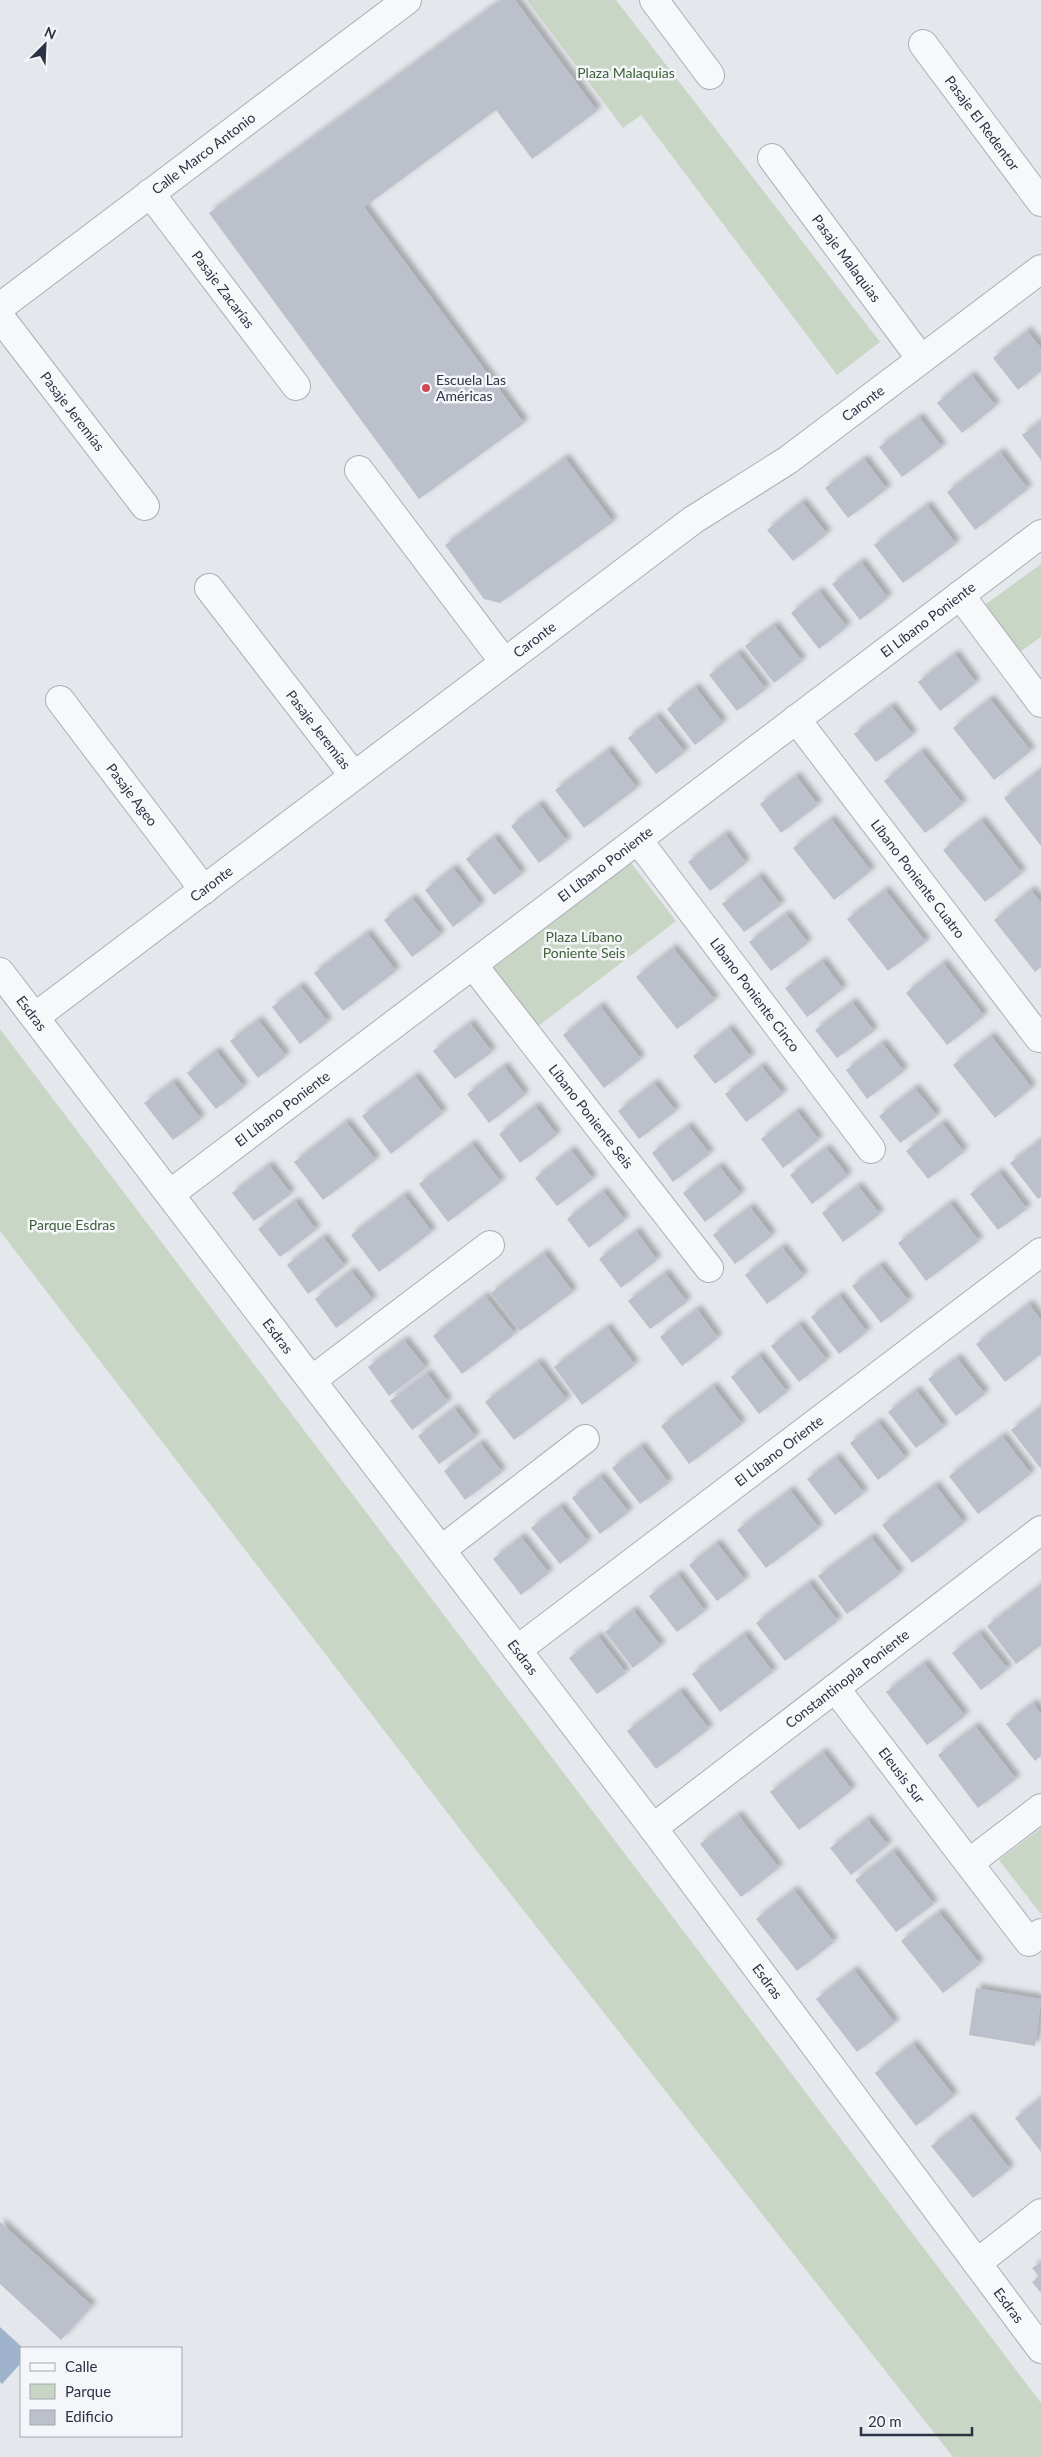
<svg xmlns="http://www.w3.org/2000/svg" width="1041" height="2457" font-family="Lato,sans-serif">
  <defs>
    <filter id="shadow"><feDropShadow dx="4.5" dy="-4.5" stdDeviation="2.5" flood-color="#0004"/></filter>
  </defs>
  <rect width="100%" height="100%" fill="#e4e7ec"/>
  <g fill="#c9d6c5">
    <polygon points="527,0 616,0 880,342 837,375 641,115 623,128"/>
    <polygon points="1041,564 1041,637 1013,657 978,610"/>
    <polygon points="631,863 676,921 537,1027 492,969"/>
    <polygon points="0,1029 1041,2403 1041,2457 953,2457 476,1850 0,1231"/>
    <polygon points="1041,1828 1041,1913 1040,1913 999,1860"/>
  </g>
  <polygon fill="#9fb4cc" points="0,2327 23,2348 21,2348 21,2363 2,2384 0,2382"/>
  <g fill="#bbc0ca" filter="url(#shadow)">
    <polygon points="501,0 515,0 597,111 532,159 496,110 364,207 524,423 419,499 209,213"/>
    <polygon points="1027,331 1041,348 1041,371 1018,390 993,358"/>
    <polygon points="971,375 996,406 962,433 937,403"/>
    <polygon points="919,417 942,447 902,477 879,447"/>
    <polygon points="1041,421 1041,460 1022,435"/>
    <polygon points="1000,452 1028,489 975,530 947,492"/>
    <polygon points="565,458 613,522 500,603 484,599 445,545"/>
    <polygon points="864,459 887,489 848,518 825,488"/>
    <polygon points="802,502 827,534 793,561 767,530"/>
    <polygon points="927,505 956,544 903,583 874,545"/>
    <polygon points="861,562 888,598 860,620 832,584"/>
    <polygon points="819,591 847,627 819,649 791,613"/>
    <polygon points="774,625 802,661 774,683 745,646"/>
    <polygon points="738,653 766,689 737,711 709,675"/>
    <polygon points="955,654 976,683 940,711 918,682"/>
    <polygon points="695,687 723,723 695,745 667,709"/>
    <polygon points="990,699 1031,751 994,780 953,728"/>
    <polygon points="891,706 913,735 876,762 854,734"/>
    <polygon points="656,716 685,752 656,774 628,738"/>
    <polygon points="608,750 637,788 584,828 555,790"/>
    <polygon points="921,751 963,804 925,833 884,781"/>
    <polygon points="1041,769 1041,846 1004,798"/>
    <polygon points="796,776 818,805 781,833 760,804"/>
    <polygon points="539,804 567,841 539,863 511,826"/>
    <polygon points="831,819 871,871 834,900 793,848"/>
    <polygon points="981,820 1022,873 985,902 943,850"/>
    <polygon points="725,834 746,863 710,891 688,862"/>
    <polygon points="494,837 522,874 494,895 466,859"/>
    <polygon points="453,868 481,905 453,927 425,890"/>
    <polygon points="759,876 781,905 744,932 722,904"/>
    <polygon points="885,890 926,942 888,971 847,919"/>
    <polygon points="1031,890 1041,903 1041,967 1035,972 994,920"/>
    <polygon points="412,898 441,935 412,957 384,920"/>
    <polygon points="786,914 808,943 771,971 749,942"/>
    <polygon points="367,933 396,971 343,1011 314,973"/>
    <polygon points="673,948 715,1000 677,1029 636,977"/>
    <polygon points="822,961 843,989 807,1017 785,988"/>
    <polygon points="943,963 984,1016 947,1045 906,993"/>
    <polygon points="300,986 328,1022 300,1044 272,1007"/>
    <polygon points="852,1002 874,1031 837,1058 815,1030"/>
    <polygon points="600,1006 641,1059 604,1088 563,1035"/>
    <polygon points="258,1020 286,1056 258,1078 230,1041"/>
    <polygon points="470,1023 492,1052 455,1079 433,1051"/>
    <polygon points="729,1028 751,1057 715,1084 693,1056"/>
    <polygon points="991,1036 1032,1088 995,1118 953,1065"/>
    <polygon points="882,1043 904,1071 867,1099 846,1070"/>
    <polygon points="216,1051 244,1087 216,1109 187,1073"/>
    <polygon points="504,1066 525,1095 489,1123 467,1094"/>
    <polygon points="761,1066 783,1094 746,1122 725,1094"/>
    <polygon points="415,1076 443,1113 391,1154 362,1116"/>
    <polygon points="173,1082 201,1119 173,1140 144,1103"/>
    <polygon points="654,1083 676,1111 639,1139 618,1111"/>
    <polygon points="915,1088 937,1116 900,1143 879,1116"/>
    <polygon points="535,1106 557,1135 520,1163 499,1134"/>
    <polygon points="797,1111 819,1140 783,1168 761,1139"/>
    <polygon points="346,1122 376,1160 323,1200 294,1162"/>
    <polygon points="942,1123 964,1152 928,1179 906,1151"/>
    <polygon points="688,1126 710,1154 673,1182 652,1153"/>
    <polygon points="1039,1141 1041,1145 1041,1197 1038,1199 1010,1163"/>
    <polygon points="472,1144 501,1182 448,1222 419,1184"/>
    <polygon points="826,1148 848,1176 812,1204 790,1175"/>
    <polygon points="571,1150 593,1179 557,1206 535,1178"/>
    <polygon points="269,1165 291,1194 254,1221 232,1193"/>
    <polygon points="719,1166 741,1194 705,1222 683,1193"/>
    <polygon points="999,1172 1027,1209 998,1230 970,1194"/>
    <polygon points="858,1186 880,1214 843,1242 822,1213"/>
    <polygon points="603,1191 625,1220 589,1248 567,1219"/>
    <polygon points="404,1195 432,1232 379,1272 351,1235"/>
    <polygon points="295,1201 316,1230 280,1257 258,1229"/>
    <polygon points="950,1203 979,1241 926,1281 898,1243"/>
    <polygon points="750,1207 772,1236 735,1264 713,1235"/>
    <polygon points="636,1231 657,1260 621,1288 599,1259"/>
    <polygon points="323,1237 345,1266 308,1294 287,1265"/>
    <polygon points="782,1247 804,1276 767,1304 745,1275"/>
    <polygon points="544,1253 573,1292 520,1331 491,1293"/>
    <polygon points="880,1265 909,1301 881,1323 852,1286"/>
    <polygon points="351,1271 373,1300 336,1328 315,1299"/>
    <polygon points="665,1273 687,1302 650,1329 628,1301"/>
    <polygon points="839,1295 867,1332 839,1354 811,1317"/>
    <polygon points="485,1296 515,1334 462,1374 433,1336"/>
    <polygon points="1029,1304 1041,1320 1041,1354 1005,1382 976,1344"/>
    <polygon points="697,1309 718,1338 682,1366 660,1337"/>
    <polygon points="799,1324 827,1360 799,1382 771,1346"/>
    <polygon points="607,1327 635,1365 582,1405 554,1367"/>
    <polygon points="404,1340 426,1368 389,1396 368,1367"/>
    <polygon points="759,1355 787,1392 759,1414 731,1377"/>
    <polygon points="957,1358 985,1394 956,1416 928,1379"/>
    <polygon points="538,1362 567,1400 514,1440 485,1402"/>
    <polygon points="427,1373 448,1402 412,1430 390,1401"/>
    <polygon points="713,1386 742,1424 689,1464 661,1426"/>
    <polygon points="916,1390 944,1427 916,1448 888,1412"/>
    <polygon points="1041,1407 1041,1469 1011,1430"/>
    <polygon points="454,1408 476,1437 439,1464 418,1436"/>
    <polygon points="878,1422 906,1458 878,1480 850,1443"/>
    <polygon points="1002,1436 1031,1474 978,1514 949,1476"/>
    <polygon points="480,1443 502,1472 465,1500 444,1471"/>
    <polygon points="641,1446 669,1483 640,1504 612,1468"/>
    <polygon points="836,1457 864,1493 835,1515 807,1479"/>
    <polygon points="600,1476 629,1512 600,1534 572,1498"/>
    <polygon points="935,1485 964,1523 912,1563 882,1525"/>
    <polygon points="790,1490 819,1528 766,1568 737,1530"/>
    <polygon points="560,1506 588,1542 560,1564 531,1528"/>
    <polygon points="521,1537 549,1573 521,1595 493,1559"/>
    <polygon points="871,1537 900,1574 847,1614 818,1576"/>
    <polygon points="717,1543 745,1580 717,1601 689,1565"/>
    <polygon points="678,1574 705,1611 677,1632 649,1596"/>
    <polygon points="809,1583 838,1621 785,1661 756,1623"/>
    <polygon points="1041,1585 1041,1645 1016,1664 987,1626"/>
    <polygon points="633,1610 661,1646 633,1668 605,1632"/>
    <polygon points="979,1633 1008,1669 981,1690 952,1653"/>
    <polygon points="744,1634 773,1672 720,1712 692,1674"/>
    <polygon points="598,1636 626,1673 597,1694 569,1658"/>
    <polygon points="924,1663 965,1716 927,1745 886,1692"/>
    <polygon points="680,1691 709,1729 656,1769 627,1731"/>
    <polygon points="1033,1703 1041,1714 1041,1756 1035,1761 1006,1724"/>
    <polygon points="975,1726 1016,1779 978,1808 938,1755"/>
    <polygon points="823,1752 852,1790 799,1830 770,1792"/>
    <polygon points="738,1815 779,1868 741,1897 700,1844"/>
    <polygon points="867,1819 888,1845 851,1875 830,1848"/>
    <polygon points="893,1851 934,1904 896,1932 855,1880"/>
    <polygon points="794,1890 834,1942 797,1971 756,1919"/>
    <polygon points="939,1912 980,1964 943,1993 901,1941"/>
    <polygon points="854,1970 895,2023 857,2052 816,1999"/>
    <polygon points="976,1988 1041,1999 1035,2046 969,2035"/>
    <polygon points="913,2044 954,2096 916,2126 875,2073"/>
    <polygon points="1041,2098 1041,2152 1015,2118"/>
    <polygon points="969,2117 1010,2169 973,2198 931,2146"/>
    <polygon points="0,2222 92,2306 61,2340 0,2284"/>
    <polygon points="1041,2262 1041,2293 1032,2282 1039,2276 1032,2268"/>
  </g>
  <g fill="none" stroke-linecap="round" stroke-linejoin="round">
    <defs>
      <g id="minor">
        <polyline points="654,0 710,75"/>
        <path id="s1" d="M923,44L1041,202"/>
        <path id="s2" d="M772,158L921,359"/>
        <path id="s3" d="M150,193L296,386"/>
        <path id="s4" d="M0,307L407,0"/>
        <path id="s5" d="M0,317L145,506"/>
        <polyline points="359,470 504,662"/>
        <path id="s6" d="M209,588L354,776"/>
        <polyline points="960,595 1041,703"/>
        <path id="s7" d="M60,700L204,890"/>
        <path id="s8" d="M796,719L1039,1038"/>
        <path id="s9" d="M638,840L871,1149"/>
        <path id="s10" d="M473,965L709,1268"/>
        <path id="s11" d="M0,972L653,1828L1041,2349"/>
        <path id="s12" d="M35,1017L693,520L788,460L1041,269"/>
        <path id="s13" d="M170,1194L1041,534"/>
        <polyline points="312,1380 490,1245"/>
        <polyline points="441,1550 585,1439"/>
        <path id="s14" d="M517,1650L1041,1252"/>
        <path id="s15" d="M835,1688L1029,1942L1041,1933"/>
        <path id="s16" d="M653,1828L1041,1530"/>
        <polyline points="969,1863 1041,1808"/>
        <polyline points="977,2263 1041,2213"/>
      </g>
    </defs>
    <use href="#minor" stroke="#a9aeb7" stroke-width="30"/>
    <use href="#minor" stroke="#f7f8fa" stroke-width="28"/>
  </g>
  <circle fill="#d1495b" stroke="#f4f6f9" stroke-width="2" cx="426" cy="388" r="5"/>
  <g text-anchor="middle" stroke-width="5" stroke-linejoin="round" paint-order="stroke">
    <g font-size="14" fill="#3f6138" stroke="#f4f6f9">
      <text x="626" y="78">Plaza Malaquias</text>
      <text x="584" y="942">Plaza Líbano<tspan x="584" dy="16">Poniente Seis</tspan></text>
      <text x="72" y="1230">Parque Esdras</text>
    </g>
    <g font-size="14" fill="#2b3445" stroke="#f4f6f9">
      <text dy="5" stroke="none"><textPath href="#s1" startOffset="99">Pasaje El Redentor</textPath></text>
      <text dy="5" stroke="none"><textPath href="#s4" startOffset="255">Calle Marco Antonio</textPath></text>
      <text dy="5" stroke="none"><textPath href="#s2" startOffset="125">Pasaje Malaquias</textPath></text>
      <text dy="5" stroke="none"><textPath href="#s3" startOffset="121">Pasaje Zacarías</textPath></text>
      <text dy="5" stroke="none"><textPath href="#s12" startOffset="1031">Caronte</textPath></text>
      <text dy="5" stroke="none"><textPath href="#s5" startOffset="119">Pasaje Jeremías</textPath></text>
      <text dy="5" stroke="none"><textPath href="#s13" startOffset="951">El Líbano Poniente</textPath></text>
      <text dy="5" stroke="none"><textPath href="#s12" startOffset="626">Caronte</textPath></text>
      <text dy="5" stroke="none"><textPath href="#s6" startOffset="179">Pasaje Jeremías</textPath></text>
      <text dy="5" stroke="none"><textPath href="#s7" startOffset="119">Pasaje Ageo</textPath></text>
      <text dy="5" stroke="none"><textPath href="#s13" startOffset="546">El Líbano Poniente</textPath></text>
      <text dy="5" stroke="none"><textPath href="#s8" startOffset="201">Líbano Poniente Cuatro</textPath></text>
      <text dy="5" stroke="none"><textPath href="#s12" startOffset="221">Caronte</textPath></text>
      <text dy="5" stroke="none"><textPath href="#s9" startOffset="194">Líbano Poniente Cinco</textPath></text>
      <text dy="5" stroke="none"><textPath href="#s11" startOffset="52">Esdras</textPath></text>
      <text dy="5" stroke="none"><textPath href="#s13" startOffset="141">El Líbano Poniente</textPath></text>
      <text dy="5" stroke="none"><textPath href="#s10" startOffset="192">Líbano Poniente Seis</textPath></text>
      <text dy="5" stroke="none"><textPath href="#s11" startOffset="458">Esdras</textPath></text>
      <text dy="5" stroke="none"><textPath href="#s14" startOffset="329">El Líbano Oriente</textPath></text>
      <text dy="5" stroke="none"><textPath href="#s11" startOffset="862">Esdras</textPath></text>
      <text dy="5" stroke="none"><textPath href="#s16" startOffset="245">Constantinopla Poniente</textPath></text>
      <text dy="5" stroke="none"><textPath href="#s15" startOffset="110">Eleusis Sur</textPath></text>
      <text dy="5" stroke="none"><textPath href="#s11" startOffset="1268">Esdras</textPath></text>
      <text dy="5" stroke="none"><textPath href="#s11" startOffset="1672">Esdras</textPath></text>
    </g>
    <g font-size="14" fill="#2b3445" stroke="#f4f6f9" text-anchor="start">
      <text x="436" y="385">Escuela Las<tspan x="436" dy="16">Américas</tspan></text>
    </g>
  </g>
  <rect x="20" y="2347" width="162" height="90" fill="#f4f6f9" stroke="#a4a8b1"/>
  <rect x="30" y="2363" width="25" height="8" fill="#f7f8fa" stroke="#a4a8b1"/>
  <text x="65" y="2372" font-size="15" fill="#2b3445">Calle</text>
  <rect x="30" y="2384" width="25" height="15" fill="#c9d6c5" stroke="#a4a8b1"/>
  <text x="65" y="2397" font-size="15" fill="#2b3445">Parque</text>
  <rect x="30" y="2410" width="25" height="15" fill="#bbc0ca" stroke="#a4a8b1"/>
  <text x="65" y="2422" font-size="15" fill="#2b3445">Edificio</text>
  <g transform="translate(45 45) rotate(24)" stroke="#f4f6f9" stroke-width="4" paint-order="stroke">
  <path d="M0-4L9 19L0 12L-9 19Z" fill="#2b3445"/>
  <text y="-8" font-size="14" font-weight="bold" text-anchor="middle" fill="#2b3445">N</text>
  </g>
  <path d="M861 2427v8h111v-8" fill="none" stroke="#2b3445" stroke-width="2.5"/>
  <text x="868" y="2427" font-size="15" fill="#2b3445" stroke="#f4f6f9" stroke-width="4" paint-order="stroke">20 m</text>
</svg>
